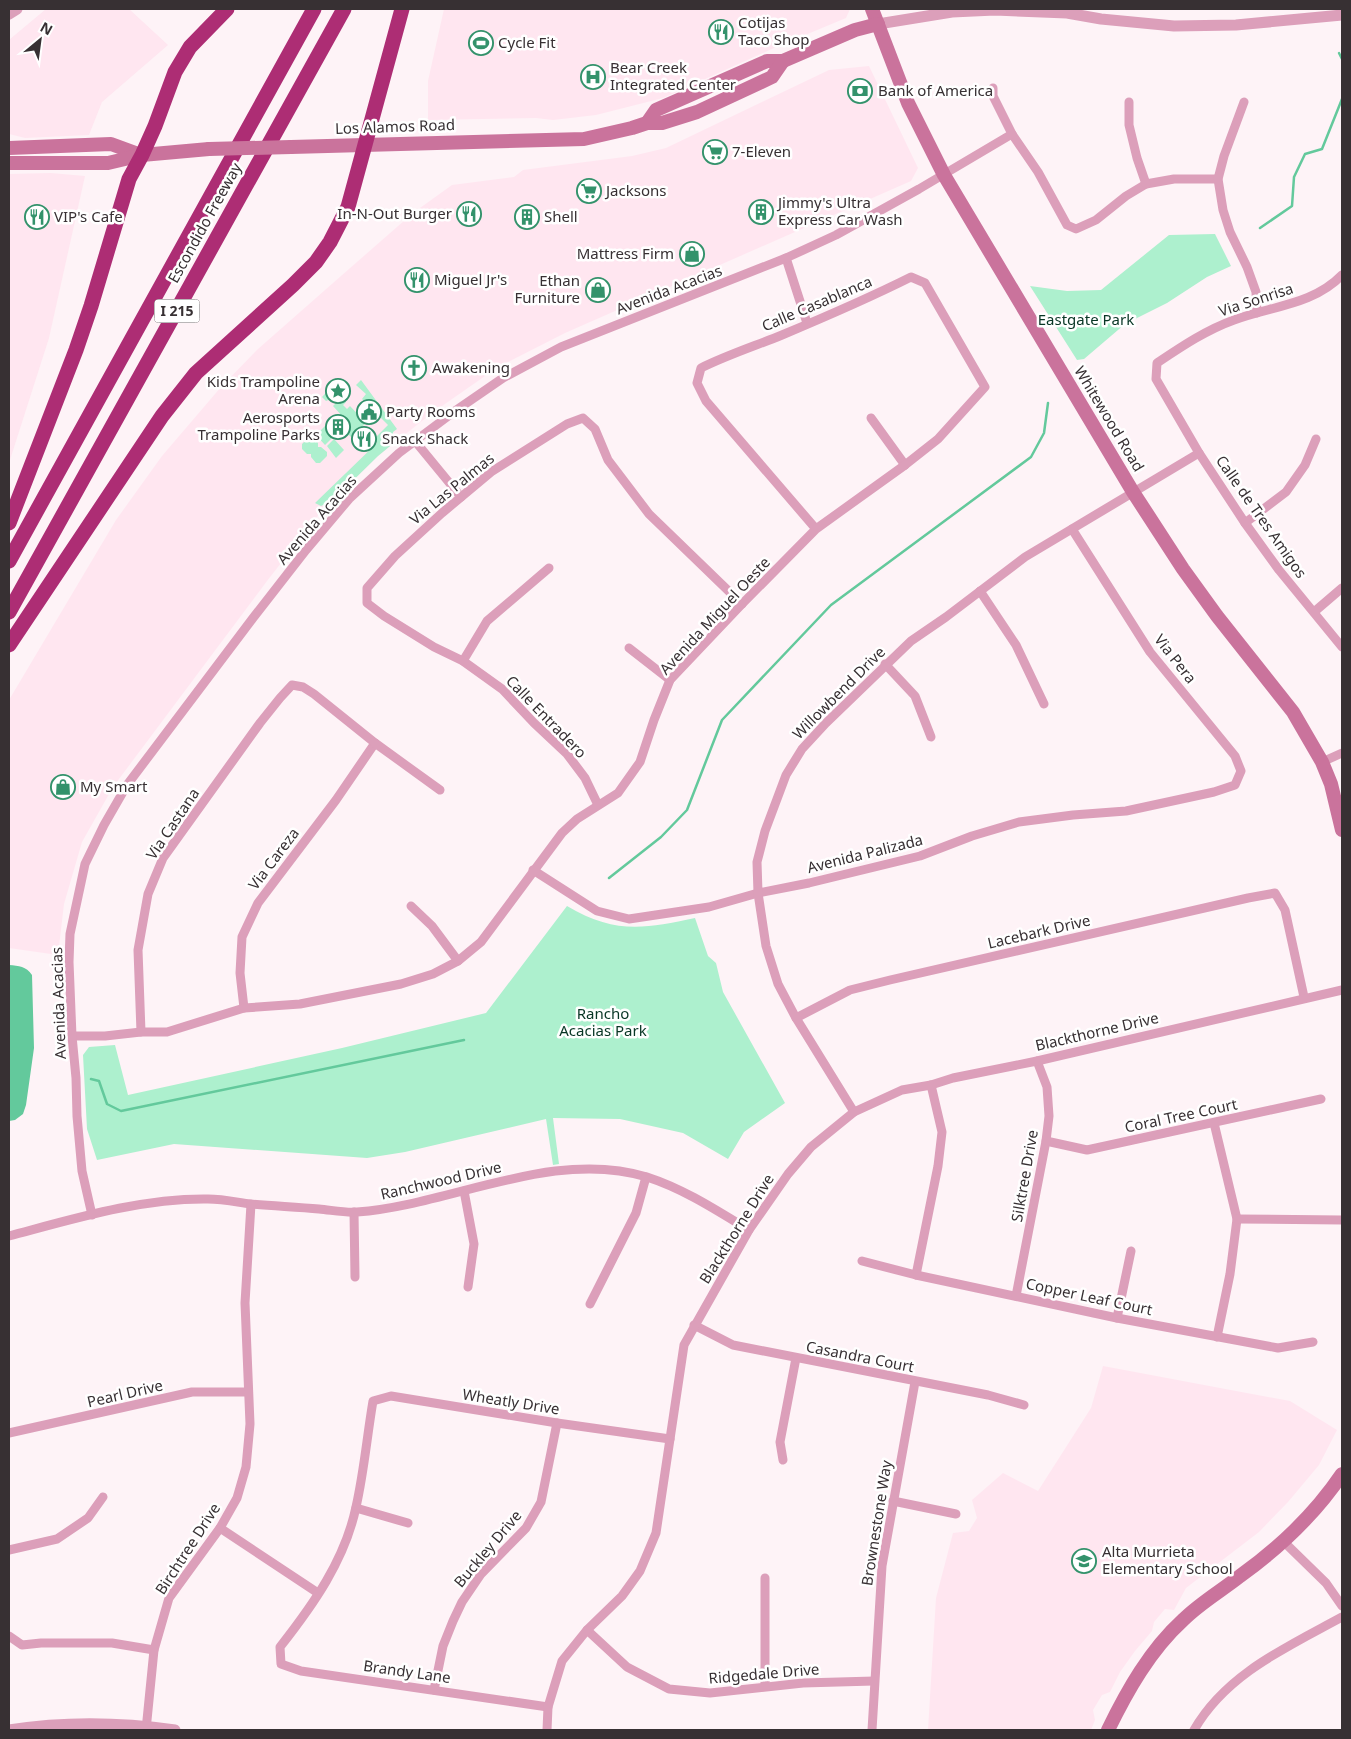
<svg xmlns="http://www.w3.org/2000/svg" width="1351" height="1739" font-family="'Noto Sans',sans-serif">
  <rect width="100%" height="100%" fill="#fef3f7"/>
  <g fill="#ffe6f0">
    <polygon points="46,9 129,9 168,45 102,102 89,135 25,138 9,134 9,40"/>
    <polygon points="444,9 850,9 846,18 774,48 663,98 596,115 553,120 536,118 428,120 428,81"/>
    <polygon points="869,66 918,168 911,181 565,333 498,367 432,413 378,456 320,513 267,581 113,787 82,842 64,904 58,955 9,948 9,700 116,520 162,456 221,387 258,349 333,283 413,213 452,185 514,177 523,170 632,156 666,148 829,70"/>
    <polygon points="51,173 85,176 49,338 9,463 9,174"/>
    <polygon points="1103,1366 1290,1401 1337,1430 1319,1465 1288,1502 1259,1532 1186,1588 1174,1610 1165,1609 1154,1622 1152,1631 1135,1651 1120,1672 1110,1692 1102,1695 1093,1710 1095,1720 1091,1730 928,1730 936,1598 953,1533 969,1531 977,1518 972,1500 1003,1473 1038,1491 1091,1408"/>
  </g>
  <g fill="#adf0ce">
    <polygon points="1215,234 1231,266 1207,277 1167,303 1125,324 1084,359 1077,360 1030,286 1067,291 1101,290 1169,235"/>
    <polygon points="361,380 397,429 393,432 393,439 395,442 378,456 326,507 323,505 321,506 315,503 377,443 374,439 388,425 362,399 366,394 356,385"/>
    <polygon points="337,381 341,382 349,390 344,395 341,393 332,401 331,399 326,401 322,397"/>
    <polygon points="341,398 346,402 343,405 347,409 350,406 366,423 351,437 349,435 347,436 342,431 334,439 344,450 336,458 327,446 334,439 332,438 325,445 316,435 327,424 331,428 343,417 333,406"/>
    <polygon points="309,437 312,437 318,443 318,447 321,447 327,452 327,456 320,463 316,463 311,457 311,454 307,454 302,449 302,444"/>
    <path d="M567,906C614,934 644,929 695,918L708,956L716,963L723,992L785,1103L744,1132L728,1159L683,1133L620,1119L553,1118L559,1164L553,1165L546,1119L405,1152L367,1158L174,1144L97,1160L87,1129L83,1055L89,1047L115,1045L128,1095L342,1048L486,1013Z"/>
  </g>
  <path fill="#63c99c" d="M9,965C19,966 26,966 32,975L34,1048L26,1105L23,1114L15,1120L9,1121Z"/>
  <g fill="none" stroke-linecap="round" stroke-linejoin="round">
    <g stroke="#63c99c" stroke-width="2.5">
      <polyline points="1339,53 1342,59"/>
      <polyline points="1260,228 1292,206 1294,177 1305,154 1322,149 1342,99"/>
      <polyline points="609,878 661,837 687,810 722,720 831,605 1031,457 1044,433 1048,403"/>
      <polyline points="91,1079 99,1081 107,1104 121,1111 464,1040"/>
    </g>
    <g stroke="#dc9fba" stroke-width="9">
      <polyline points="993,88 993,96 1012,134 1038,172 1067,225 1076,229 1096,220 1126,196 1146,184 1174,179 1218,179"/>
      <polyline points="1129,102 1129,125 1137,158 1146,184"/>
      <polyline points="1244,102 1224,156 1218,179 1223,210 1230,232 1247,267 1256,292 1257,313"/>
      <polyline points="786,258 807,323"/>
      <path d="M1342,275C1313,305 1271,306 1234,320C1206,330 1181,347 1157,363L1156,379L1199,453L1245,523L1279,570L1342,647"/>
      <polyline points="871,418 905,465"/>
      <polyline points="415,441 461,497"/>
      <polyline points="1245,523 1286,492 1305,465 1316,439"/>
      <polyline points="980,591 1016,645 1044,704"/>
      <polyline points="1314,612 1342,588"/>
      <polyline points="629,648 670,680"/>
      <polyline points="463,661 487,621 549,568"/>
      <polyline points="885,664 915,696 931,737"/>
      <polyline points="1322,762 1342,753"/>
      <polyline points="598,805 585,778 567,754 534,723 502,689 463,661 434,647 384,616 367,603 367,588 395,556 442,513 491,472 567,424 583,418 595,429 608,460 649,514 742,604"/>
      <polyline points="533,870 597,911 629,919 709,907 758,893 809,883 920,856 972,836 1019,822 1073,815 1126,811 1214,792 1235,785 1241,771 1235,756 1150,652 1072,529"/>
      <polyline points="411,906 432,926 458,961"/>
      <polyline points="244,1008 240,973 242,937 258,903 336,800 375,743"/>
      <polyline points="796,1018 850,990 890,980 1248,898 1275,893 1285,910 1304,997"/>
      <polyline points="141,1032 138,950 148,894 163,858 260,723 280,698 292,685 303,687 314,694 375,743 440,790"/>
      <path d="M72,1036H105L141,1032H167L244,1008L300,1004L401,984L433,974L458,961L481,942L562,833L577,819L618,793L640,762L654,720L670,680L742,604L816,529L905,465L938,439L985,387L925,283L911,277C869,298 825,317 782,335C755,346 727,355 701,368L697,383L706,401L816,529"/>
      <polyline points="854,1112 796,1018 778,984 766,946 758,893 757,862 765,831 786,775 802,749 826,723 911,641 946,617 1025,557 1199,453"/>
      <polyline points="1214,1123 1237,1219 1230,1274 1217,1337"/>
      <polyline points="1046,1141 1087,1150 1321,1099"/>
      <polyline points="464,1191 474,1244 468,1287"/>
      <polyline points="354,1212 355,1277"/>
      <polyline points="92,1215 82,1171 77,1116 76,1078 72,1036 69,962 70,934 85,864 104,825 127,785 253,618 306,550 349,499 399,453 455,411 503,378 561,347 786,258 836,235 919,189 1012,134"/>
      <polyline points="1237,1219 1342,1220"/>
      <path d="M9,1236C73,1219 141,1198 208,1199C222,1199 236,1202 250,1204C273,1206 296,1207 319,1209C331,1210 345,1213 357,1212C451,1205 553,1148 647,1177C684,1189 716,1210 749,1230"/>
      <polyline points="862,1261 916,1275 1117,1318 1278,1348 1313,1342"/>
      <polyline points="916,1275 938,1166 942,1132 931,1085"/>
      <polyline points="1016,1296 1046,1141 1049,1116 1047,1087 1037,1061"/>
      <polyline points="590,1304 636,1213 646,1177"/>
      <polyline points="1117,1318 1131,1251"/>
      <polyline points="694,1325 733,1345 988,1395 1024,1405"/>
      <polyline points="9,1433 192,1392 248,1392"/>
      <polyline points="783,1460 780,1442 796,1358"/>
      <polyline points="893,1501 956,1514"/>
      <polyline points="356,1508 408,1523"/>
      <polyline points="220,1528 318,1593"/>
      <polyline points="1283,1541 1326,1583 1342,1606"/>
      <polyline points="9,1550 57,1539 88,1518 103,1497"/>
      <polyline points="765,1578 765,1686"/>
      <polyline points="587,1630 627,1667 669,1689 710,1693 803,1683 874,1681"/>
      <polyline points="9,1636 22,1645 41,1643 112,1643 154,1650"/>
      <polyline points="434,1690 443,1646 453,1621 462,1602 481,1574 526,1528 541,1502 557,1423"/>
      <path d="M548,1707L301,1671L281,1664L280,1647C313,1605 345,1560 356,1507C364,1472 367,1436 373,1401L391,1396L557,1423L670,1439"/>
      <polyline points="146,1730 154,1650 169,1598 220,1528 237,1498 246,1467 250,1424 245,1303 251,1204"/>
      <polyline points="547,1730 548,1707 562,1661 587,1630 622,1596 640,1571 656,1533 684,1345 749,1230 788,1174 811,1147 854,1112 902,1090 931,1085 953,1078 1037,1061 1342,990"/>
      <polyline points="872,1730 882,1566 915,1382"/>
      <path d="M1194,1730C1226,1674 1287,1647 1342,1617"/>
    </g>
    <g stroke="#dc9fba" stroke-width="11">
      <polyline points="9,14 17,9"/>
      <polyline points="878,24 952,12 995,10 1067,13 1101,19 1174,26 1236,25 1342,15"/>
      <path d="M9,1730C65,1721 120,1722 175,1730"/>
    </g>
    <g stroke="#ca739c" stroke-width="14">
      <polyline points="872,9 908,103 944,175 1133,492 1183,569 1217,616 1293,712 1322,762 1331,784 1342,830"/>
      <polyline points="647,123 656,110 767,61 783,61 855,30 878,24"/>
      <polyline points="291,147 584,139 632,128 647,123 662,123 697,112 772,77 783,61"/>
      <polyline points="9,148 111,144 141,155"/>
      <polyline points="9,163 108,163 142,155 209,149"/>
      <path d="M1108,1730C1127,1691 1150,1650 1183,1620C1200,1603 1221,1591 1240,1576C1279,1548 1315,1514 1342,1474"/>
    </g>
    <g stroke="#ad2d74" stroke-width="15">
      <polyline points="9,523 76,350 91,306 129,179 142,155 155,126 175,72 190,47 227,9"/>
      <polyline points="9,561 314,9"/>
      <polyline points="9,612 344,9"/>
      <polyline points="9,645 162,416 196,373 293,285 316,262 330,242 348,207 402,9"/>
    </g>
    <polyline stroke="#ca739c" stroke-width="14" points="209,149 291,147"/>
  </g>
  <defs>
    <symbol id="restaurant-ring" viewBox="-11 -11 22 22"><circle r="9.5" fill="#fff" stroke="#33926b" stroke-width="1.5"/><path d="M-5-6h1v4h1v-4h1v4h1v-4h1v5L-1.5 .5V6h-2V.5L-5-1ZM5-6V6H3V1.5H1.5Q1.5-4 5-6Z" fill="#33926b"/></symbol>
    <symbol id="stadium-ring" viewBox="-11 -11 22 22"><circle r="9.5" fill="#fff" stroke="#33926b" stroke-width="1.5"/><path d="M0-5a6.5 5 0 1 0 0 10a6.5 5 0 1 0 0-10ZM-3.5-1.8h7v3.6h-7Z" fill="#33926b"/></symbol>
    <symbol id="hospital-ring" viewBox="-11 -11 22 22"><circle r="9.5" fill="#fff" stroke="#33926b" stroke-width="1.5"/><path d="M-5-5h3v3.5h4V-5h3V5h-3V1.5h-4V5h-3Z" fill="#33926b"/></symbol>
    <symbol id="bank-ring" viewBox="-11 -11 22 22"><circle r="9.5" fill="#fff" stroke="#33926b" stroke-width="1.5"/><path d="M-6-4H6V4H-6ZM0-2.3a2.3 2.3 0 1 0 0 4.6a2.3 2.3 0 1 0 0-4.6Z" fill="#33926b"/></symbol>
    <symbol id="supermarket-ring" viewBox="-11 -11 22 22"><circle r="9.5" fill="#fff" stroke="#33926b" stroke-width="1.5"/><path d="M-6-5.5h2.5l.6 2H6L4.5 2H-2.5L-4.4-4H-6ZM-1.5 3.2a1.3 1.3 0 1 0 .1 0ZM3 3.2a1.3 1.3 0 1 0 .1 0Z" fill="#33926b"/></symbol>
    <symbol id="building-ring" viewBox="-11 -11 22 22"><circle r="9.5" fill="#fff" stroke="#33926b" stroke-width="1.5"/><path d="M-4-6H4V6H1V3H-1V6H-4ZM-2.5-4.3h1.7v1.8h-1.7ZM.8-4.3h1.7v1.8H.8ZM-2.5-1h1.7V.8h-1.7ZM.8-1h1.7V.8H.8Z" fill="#33926b"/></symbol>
    <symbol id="shop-ring" viewBox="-11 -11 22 22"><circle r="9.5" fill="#fff" stroke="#33926b" stroke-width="1.5"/><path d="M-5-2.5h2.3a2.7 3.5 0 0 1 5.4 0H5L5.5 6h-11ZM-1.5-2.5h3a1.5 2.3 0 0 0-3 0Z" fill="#33926b"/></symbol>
    <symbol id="church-ring" viewBox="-11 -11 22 22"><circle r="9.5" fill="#fff" stroke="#33926b" stroke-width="1.5"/><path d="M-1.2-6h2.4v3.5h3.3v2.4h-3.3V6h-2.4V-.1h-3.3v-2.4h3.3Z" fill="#33926b"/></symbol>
    <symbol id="sight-ring" viewBox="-11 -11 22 22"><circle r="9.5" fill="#fff" stroke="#33926b" stroke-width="1.5"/><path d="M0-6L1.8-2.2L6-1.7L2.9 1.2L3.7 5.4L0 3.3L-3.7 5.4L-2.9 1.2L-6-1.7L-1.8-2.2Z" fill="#33926b"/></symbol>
    <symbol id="civic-ring" viewBox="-11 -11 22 22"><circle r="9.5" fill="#fff" stroke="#33926b" stroke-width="1.5"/><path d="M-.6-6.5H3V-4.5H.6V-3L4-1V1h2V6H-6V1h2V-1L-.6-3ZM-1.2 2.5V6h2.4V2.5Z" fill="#33926b"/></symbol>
    <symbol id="school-ring" viewBox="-11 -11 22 22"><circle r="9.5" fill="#fff" stroke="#33926b" stroke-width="1.5"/><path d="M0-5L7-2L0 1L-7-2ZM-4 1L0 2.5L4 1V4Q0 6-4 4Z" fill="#33926b"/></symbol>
  </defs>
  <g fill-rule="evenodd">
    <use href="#restaurant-ring" x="707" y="18" width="28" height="28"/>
    <use href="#stadium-ring" x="467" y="29" width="28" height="28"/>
    <use href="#hospital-ring" x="579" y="63" width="28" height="28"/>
    <use href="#bank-ring" x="846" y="77" width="28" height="28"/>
    <use href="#supermarket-ring" x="701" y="138" width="28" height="28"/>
    <use href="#supermarket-ring" x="575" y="177" width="28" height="28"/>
    <use href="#building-ring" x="747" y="198" width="28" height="28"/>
    <use href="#restaurant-ring" x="455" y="200" width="28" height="28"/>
    <use href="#restaurant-ring" x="23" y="203" width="28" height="28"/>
    <use href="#building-ring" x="513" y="203" width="28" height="28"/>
    <use href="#shop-ring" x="678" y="240" width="28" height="28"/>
    <use href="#restaurant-ring" x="403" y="266" width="28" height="28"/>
    <use href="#shop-ring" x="584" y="276" width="28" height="28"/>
    <use href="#church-ring" x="400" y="354" width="28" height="28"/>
    <use href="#sight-ring" x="324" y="377" width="28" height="28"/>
    <use href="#civic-ring" x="355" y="398" width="28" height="28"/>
    <use href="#building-ring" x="324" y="413" width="28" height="28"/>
    <use href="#restaurant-ring" x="350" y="425" width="28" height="28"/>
    <use href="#shop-ring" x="49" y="773" width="28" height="28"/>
    <use href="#school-ring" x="1070" y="1547" width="28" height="28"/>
  </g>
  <g text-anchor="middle" stroke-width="5" stroke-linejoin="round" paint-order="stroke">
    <rect fill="#fff" stroke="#736e70" stroke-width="1" x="154.5" y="299.5" width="45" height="23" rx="4"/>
    <g font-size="14" font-weight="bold" fill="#373033">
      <text x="177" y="316">I 215</text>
    </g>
    <g font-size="15" fill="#373033" stroke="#fff" text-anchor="start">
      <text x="738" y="28">Cotijas<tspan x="738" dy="17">Taco Shop</tspan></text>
      <text x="498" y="48">Cycle Fit</text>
      <text x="610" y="73">Bear Creek<tspan x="610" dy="17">Integrated Center</tspan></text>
      <text x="878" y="96">Bank of America</text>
      <text x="732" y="157">7-Eleven</text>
      <text x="606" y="196">Jacksons</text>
      <text x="778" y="208">Jimmy's Ultra<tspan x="778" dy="17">Express Car Wash</tspan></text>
      <text x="452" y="219" text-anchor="end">In-N-Out Burger</text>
      <text x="54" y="222">VIP's Cafe</text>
      <text x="544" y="222">Shell</text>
      <text x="674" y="259" text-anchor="end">Mattress Firm</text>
      <text x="434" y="285">Miguel Jr's</text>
      <text x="580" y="286" text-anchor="end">Ethan<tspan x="580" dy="17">Furniture</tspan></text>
      <text x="432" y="373">Awakening</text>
      <text x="320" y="387" text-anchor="end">Kids Trampoline<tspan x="320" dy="17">Arena</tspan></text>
      <text x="386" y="417">Party Rooms</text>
      <text x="320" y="423" text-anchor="end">Aerosports<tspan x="320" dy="17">Trampoline Parks</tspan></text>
      <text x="382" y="444">Snack Shack</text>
      <text x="80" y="792">My Smart</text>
      <text x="1102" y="1557">Alta Murrieta<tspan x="1102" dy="17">Elementary School</tspan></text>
    </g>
    <g font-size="15" fill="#373033" stroke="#fff">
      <text transform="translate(395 127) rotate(-2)" y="5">Los Alamos Road</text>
      <text transform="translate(205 223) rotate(-61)" y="5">Escondido Freeway</text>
      <text transform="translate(669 290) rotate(-21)" y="5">Avenida Acacias</text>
      <text transform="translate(1256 300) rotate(-18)" y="5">Via Sonrisa</text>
      <text transform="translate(817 304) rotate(-23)" y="5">Calle Casablanca</text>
      <text transform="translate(1109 419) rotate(59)" y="5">Whitewood Road</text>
      <text transform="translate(452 489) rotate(-39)" y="5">Via Las Palmas</text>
      <text transform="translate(1261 517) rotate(55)" y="5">Calle de Tres Amigos</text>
      <text transform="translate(317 520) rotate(-49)" y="5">Avenida Acacias</text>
      <text transform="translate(715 616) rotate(-47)" y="5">Avenida Miguel Oeste</text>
      <text transform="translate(1175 659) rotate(52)" y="5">Via Pera</text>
      <text transform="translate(839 693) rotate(-45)" y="5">Willowbend Drive</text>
      <text transform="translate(546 717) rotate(46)" y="5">Calle Entradero</text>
      <text transform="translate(173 824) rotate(-56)" y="5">Via Castana</text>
      <text transform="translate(865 854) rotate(-14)" y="5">Avenida Palizada</text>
      <text transform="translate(274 859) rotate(-53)" y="5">Via Careza</text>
      <text transform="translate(1039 932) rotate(-13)" y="5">Lacebark Drive</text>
      <text transform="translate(59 1003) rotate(-92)" y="5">Avenida Acacias</text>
      <text transform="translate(1097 1032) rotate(-13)" y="5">Blackthorne Drive</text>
      <text transform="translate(1181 1116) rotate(-12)" y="5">Coral Tree Court</text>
      <text transform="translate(1025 1176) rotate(-80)" y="5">Silktree Drive</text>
      <text transform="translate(441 1181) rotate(-13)" y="5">Ranchwood Drive</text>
      <text transform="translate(737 1229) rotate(-58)" y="5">Blackthorne Drive</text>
      <text transform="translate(1089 1297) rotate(12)" y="5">Copper Leaf Court</text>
      <text transform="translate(860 1357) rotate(11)" y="5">Casandra Court</text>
      <text transform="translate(125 1394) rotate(-13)" y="5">Pearl Drive</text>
      <text transform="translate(511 1402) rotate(9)" y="5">Wheatly Drive</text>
      <text transform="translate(877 1523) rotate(-81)" y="5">Brownestone Way</text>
      <text transform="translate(188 1549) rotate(-57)" y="5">Birchtree Drive</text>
      <text transform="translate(488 1549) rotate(-50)" y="5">Buckley Drive</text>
      <text transform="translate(407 1672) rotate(8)" y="5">Brandy Lane</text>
      <text transform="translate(764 1674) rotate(-5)" y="5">Ridgedale Drive</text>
    </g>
    <g font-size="15" fill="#083625" stroke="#fff">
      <text x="1086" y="325">Eastgate Park</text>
      <text x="603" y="1019">Rancho<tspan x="603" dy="17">Acacias Park</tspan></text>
    </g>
  </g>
  <rect width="1351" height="1739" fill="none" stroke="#373033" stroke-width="20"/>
  <g transform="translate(40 40) rotate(29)" stroke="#ffffff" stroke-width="4" paint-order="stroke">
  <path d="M0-4L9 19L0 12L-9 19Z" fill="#373033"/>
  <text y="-8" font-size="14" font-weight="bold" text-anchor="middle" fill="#373033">N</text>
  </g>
</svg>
